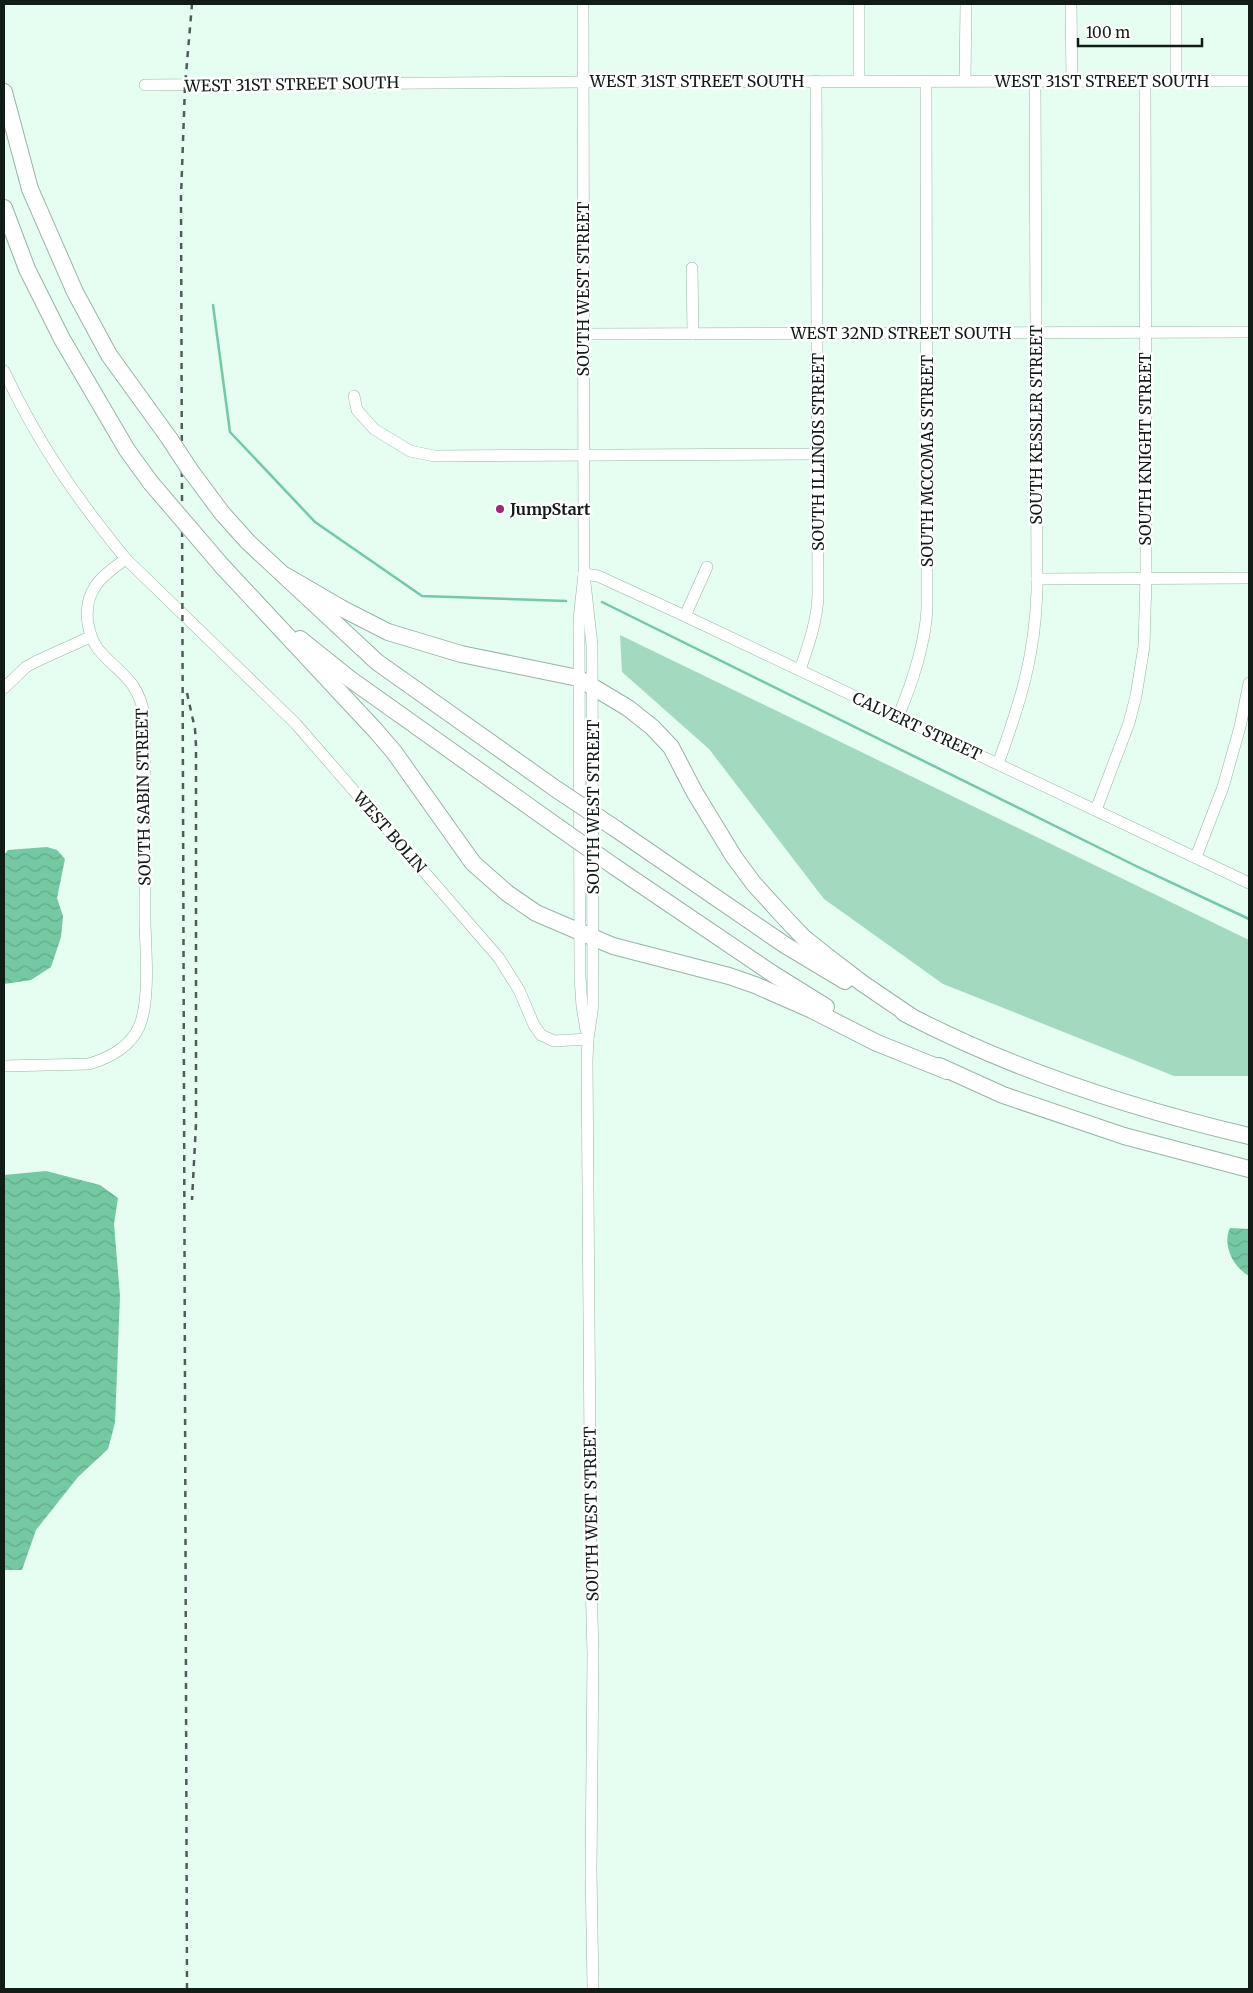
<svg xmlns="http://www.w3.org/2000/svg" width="1253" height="1993" font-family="Merriweather,serif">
  <defs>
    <pattern id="water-waves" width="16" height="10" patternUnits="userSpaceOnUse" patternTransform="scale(1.25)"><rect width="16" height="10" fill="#74c8a2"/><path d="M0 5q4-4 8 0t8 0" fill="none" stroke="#63ab8b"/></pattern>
  </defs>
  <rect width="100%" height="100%" fill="#e5fef1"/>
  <polygon fill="#a3dabf" points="620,635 1249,940 1249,1076 1174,1076 943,984 824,899 709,749 622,672"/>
  <g fill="url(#water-waves)">
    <polygon points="47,847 57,850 65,859 57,898 63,916 61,937 51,967 31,980 4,984 4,855 8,850"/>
    <polygon points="46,1171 100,1185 118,1198 114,1224 120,1296 115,1423 108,1449 78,1477 36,1530 22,1570 4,1570 4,1175"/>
    <path d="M1230,1228L1249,1229V1276C1233,1267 1222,1245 1230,1228Z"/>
  </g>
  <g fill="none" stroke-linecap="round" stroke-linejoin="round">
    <g stroke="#74c8a2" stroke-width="2.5">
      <polyline points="213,305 230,432 315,522 422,596 566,601"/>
      <polyline points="602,602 1138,867 1249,919"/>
    </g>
    <defs>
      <g id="minor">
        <polyline points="583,4 584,574 579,619 580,977 582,1006 586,1030"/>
        <polyline points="1071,4 1072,81"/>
        <polyline points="1176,4 1176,81"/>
        <polyline points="859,80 859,4"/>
        <polyline points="965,81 966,4"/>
        <polyline points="145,85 583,82 1249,81"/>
        <polyline points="692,268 693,334"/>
        <polyline points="582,334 1249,332"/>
        <path d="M4,371C38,443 76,498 126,559L296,724L499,958L519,990L534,1025L541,1035L554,1041L588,1039"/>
        <polyline points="354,396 357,410 374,429 410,451 434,456 819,454"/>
        <polyline points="584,574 592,645 593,1005 588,1039 587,1060 591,1579 593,1654 591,1871 593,1989"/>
        <polyline points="584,574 598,576 685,616 1249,883"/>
        <polyline points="1037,579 1249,578"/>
        <polyline points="685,616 707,567"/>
        <path d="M800,670C808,646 817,622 818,596L816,81"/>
        <polyline points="4,688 26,667 37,661 90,637"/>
        <path d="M898,717C912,683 925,646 927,609L926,81"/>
        <path d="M998,764C1020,703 1035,657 1037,591L1035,81"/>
        <polyline points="1096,810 1129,723 1136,696 1144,646 1146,578 1145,81"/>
        <polyline points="1196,857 1223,787 1240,727 1249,683"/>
        <path d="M4,1066L89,1064C109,1058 130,1047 139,1027C150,1002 146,953 145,924C145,854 145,784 144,714C137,678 119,674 98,649C92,641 90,634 88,624C83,591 101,576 126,559"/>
      </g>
      <g id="highway">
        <polyline points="4,92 30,189 75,292 109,355 169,438"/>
        <polyline points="4,208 27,269 62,339 127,450 151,483"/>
        <polyline points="222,513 248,542 377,662 556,789"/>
        <polyline points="222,566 376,731 394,752 473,863 507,893 536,913 613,946 729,976 755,985 812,1010 877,1043 947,1071"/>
        <polyline points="286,576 341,608 388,632 461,654 578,678 628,708 652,727 671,747 695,793 734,857 754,884 785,918 803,937 828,957 862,983 912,1017"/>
        <polyline points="300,639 350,679 558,827"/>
        <polyline points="616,829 785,945 845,981"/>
        <polyline points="615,867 773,974 826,1007"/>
        <path d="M904,1013C1013,1070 1129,1108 1249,1136"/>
        <polyline points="939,1066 1003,1095 1124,1136 1249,1169"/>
      </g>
    </defs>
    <use href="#minor" stroke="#96b4a4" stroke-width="12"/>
    <use href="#highway" stroke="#96b4a4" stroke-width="18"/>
    <use href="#minor" stroke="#fff" stroke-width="11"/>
    <use href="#highway" stroke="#fff" stroke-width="16"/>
    <g stroke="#4e5e56" stroke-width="2.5" stroke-dasharray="6 6" stroke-linecap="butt">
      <polyline points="187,693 195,729 196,746 196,1124 192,1200"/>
      <polyline points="187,1989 181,197 185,86 192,4"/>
    </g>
    <defs>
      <g id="highway-bridge">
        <polyline points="169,438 190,470 222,513"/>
        <polyline points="151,483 222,566"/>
        <polyline points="556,789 616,829"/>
        <polyline points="558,827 615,867"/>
      </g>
    </defs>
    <use href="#highway-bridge" stroke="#96b4a4" stroke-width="18" stroke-linecap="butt"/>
    <use href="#highway-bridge" stroke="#fff" stroke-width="16"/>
  </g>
  <circle fill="#a2277c" stroke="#fff" stroke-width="2" cx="500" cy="509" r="5"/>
  <g text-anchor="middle" stroke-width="5" stroke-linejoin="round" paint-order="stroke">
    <g font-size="16" fill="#111c17" stroke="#fff">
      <text x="697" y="87">WEST 31ST STREET SOUTH</text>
      <text x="1102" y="87">WEST 31ST STREET SOUTH</text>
      <text transform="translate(292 84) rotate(-1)" y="6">WEST 31ST STREET SOUTH</text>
      <text transform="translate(583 289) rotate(-90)" y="6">SOUTH WEST STREET</text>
      <text x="901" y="339">WEST 32ND STREET SOUTH</text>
      <text transform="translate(1036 425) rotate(-90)" y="6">SOUTH KESSLER STREET</text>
      <text transform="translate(1145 449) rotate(-90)" y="6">SOUTH KNIGHT STREET</text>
      <text transform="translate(818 452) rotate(-90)" y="6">SOUTH ILLINOIS STREET</text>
      <text transform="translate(927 461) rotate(-90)" y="6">SOUTH MCCOMAS STREET</text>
      <text transform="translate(917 726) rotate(25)" y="6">CALVERT STREET</text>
      <text transform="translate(143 797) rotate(-91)" y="6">SOUTH SABIN STREET</text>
      <text transform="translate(593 807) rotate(-90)" y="6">SOUTH WEST STREET</text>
      <text transform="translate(390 832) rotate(49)" y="6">WEST BOLIN</text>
      <text transform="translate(591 1514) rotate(-91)" y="6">SOUTH WEST STREET</text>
    </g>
    <g font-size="16" font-weight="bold" fill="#111c17" stroke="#fff" text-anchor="start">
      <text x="510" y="515">JumpStart</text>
    </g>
  </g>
  <rect width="1253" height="1993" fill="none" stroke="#111c17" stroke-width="10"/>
  <path d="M1078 38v8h124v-8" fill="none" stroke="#111c17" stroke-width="2.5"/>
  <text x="1086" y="38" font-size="15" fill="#111c17" stroke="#ffffff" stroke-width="4" paint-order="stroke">100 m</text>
</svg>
